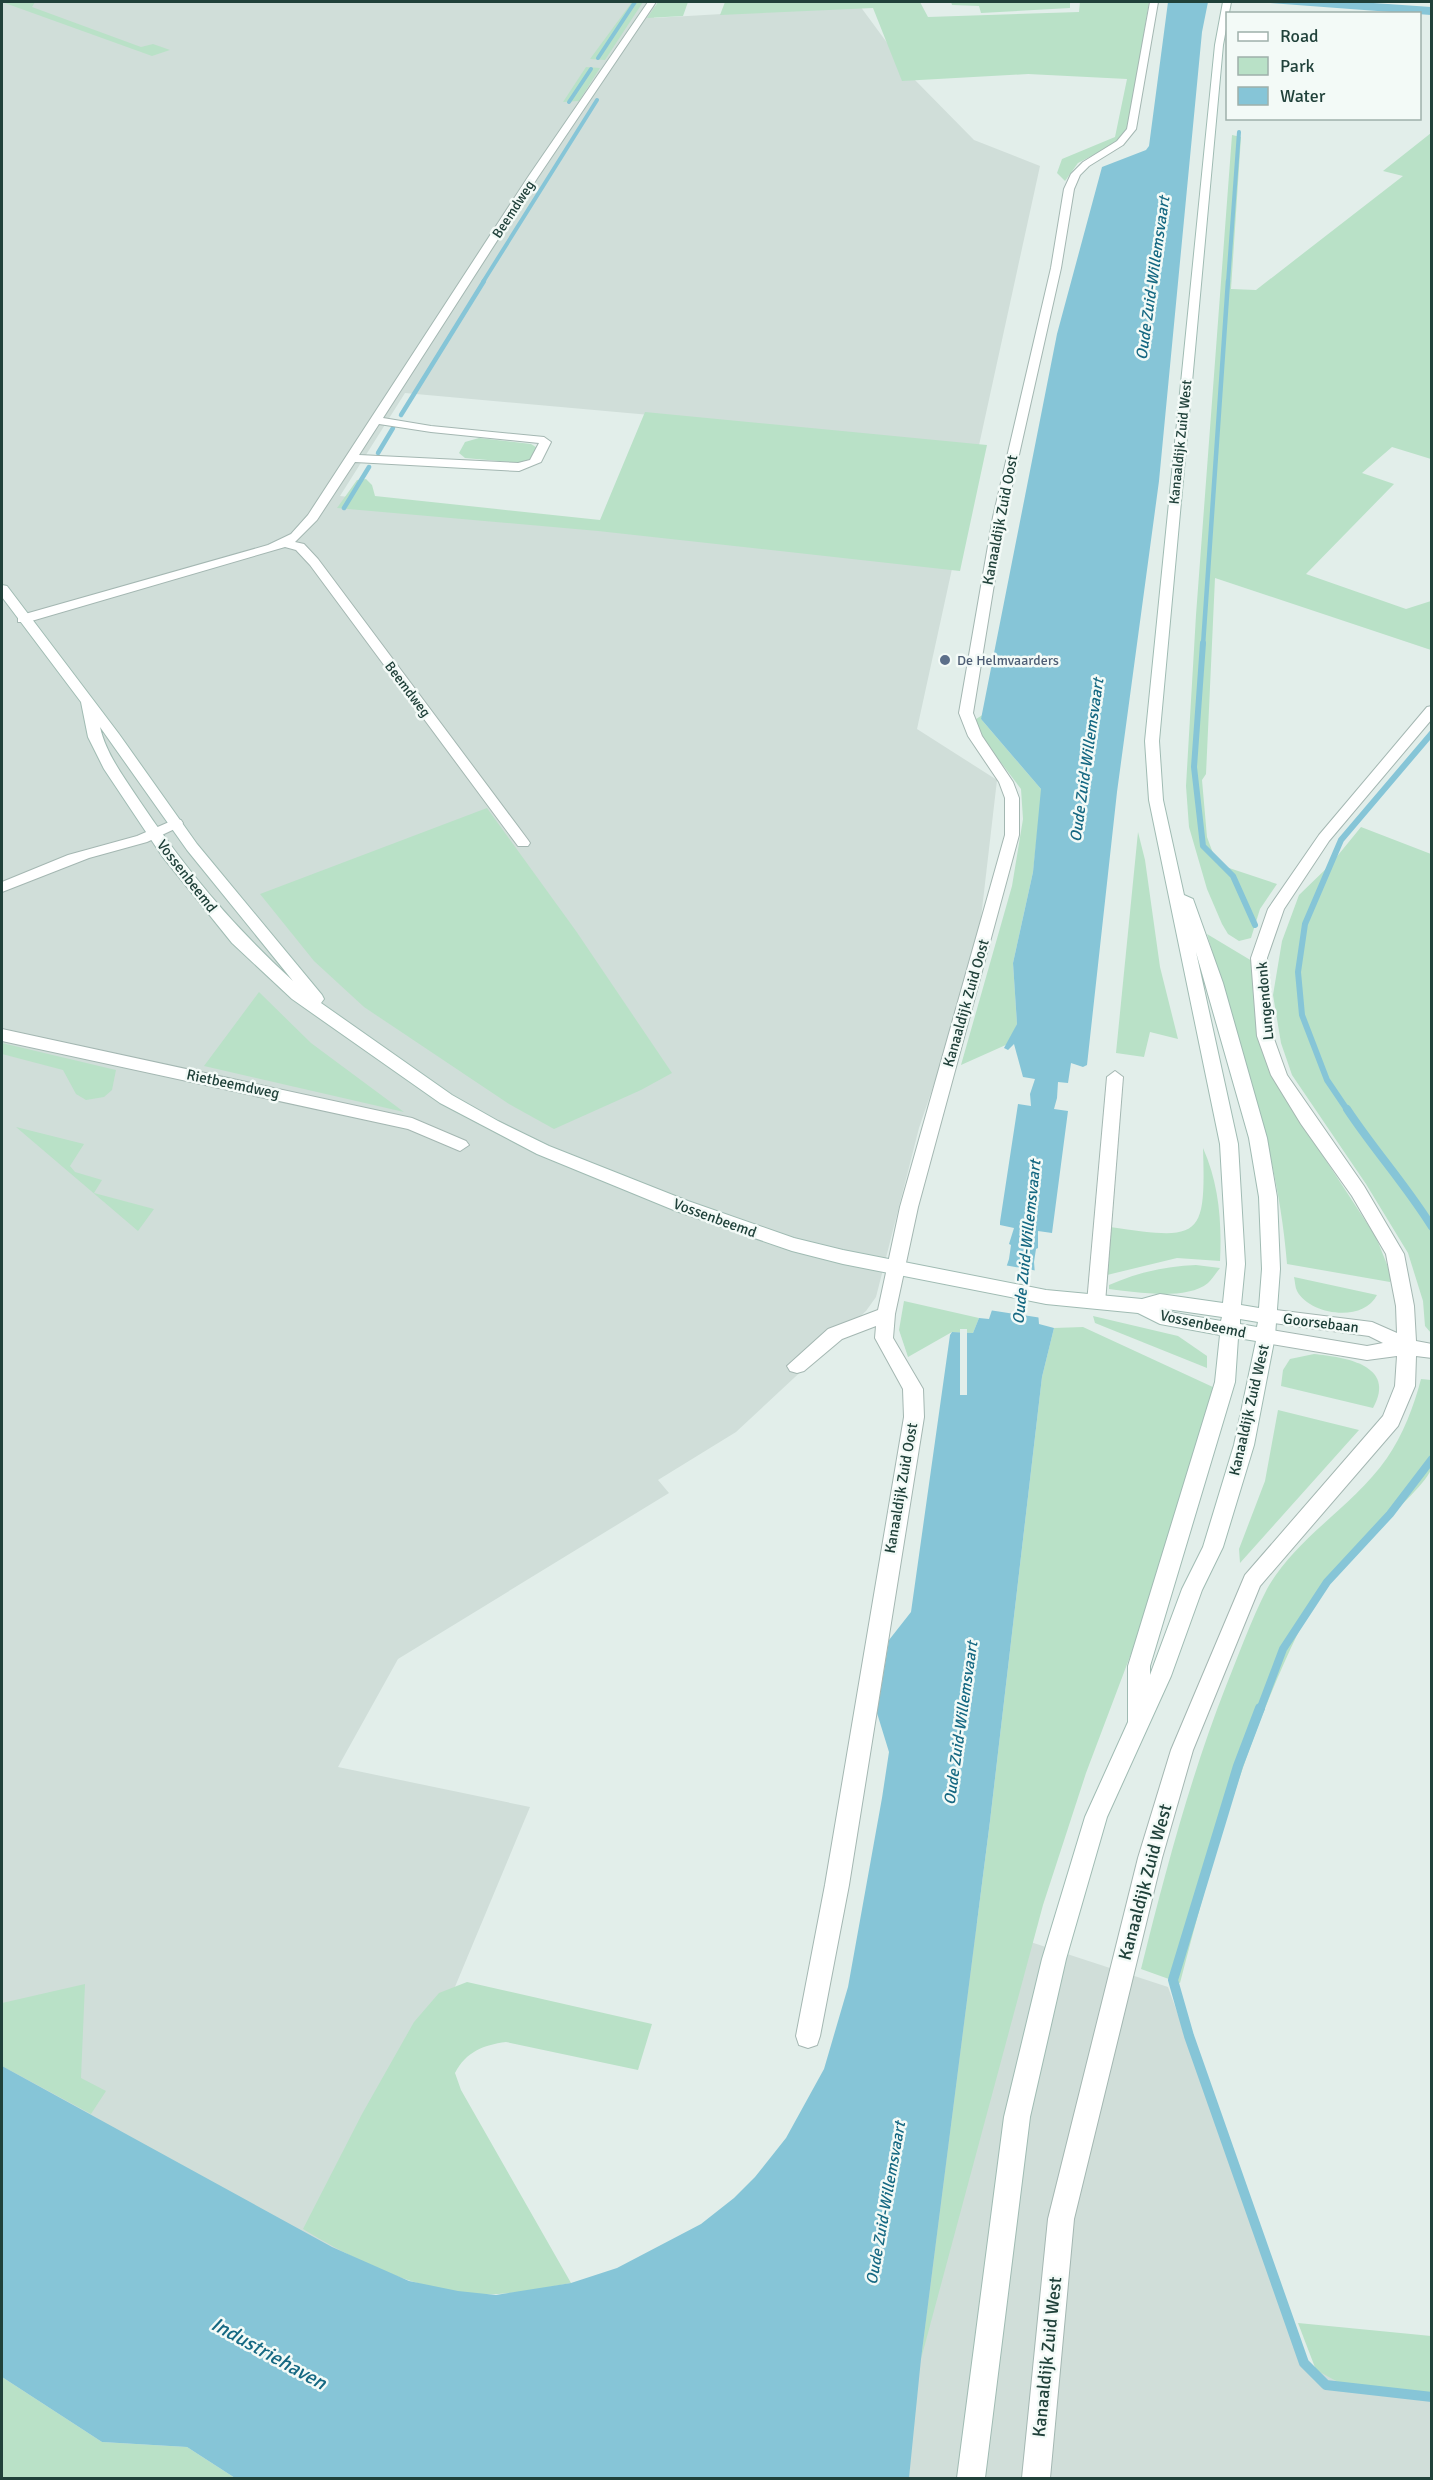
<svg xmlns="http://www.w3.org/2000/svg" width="1433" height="2480" font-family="Signika,sans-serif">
  <rect width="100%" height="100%" fill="#e2eeea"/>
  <g fill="#d0ded9" fill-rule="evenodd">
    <path d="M2,2H655L654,18L860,6L913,78L974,140L1040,166L917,729L997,780L976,961L919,1128L876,1297L866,1311L736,1432L658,1480L669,1493L398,1659L338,1767L530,1807L321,2308L2,2122ZM405,393L650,415L608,525L340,496Z"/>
    <polygon points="914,1904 1168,1987 1306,2367 1431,2385 1431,2478 824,2478"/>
  </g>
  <g fill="#b9e1c7">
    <polygon points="2,2 35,2 32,7 141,47 153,44 170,50 152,56"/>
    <polygon points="632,2 643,2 605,60 590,59"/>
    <polygon points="658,2 688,2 683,16 647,18"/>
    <polygon points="725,2 920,2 928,17 1079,12 1080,2 1149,2 1129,124 1124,139 1078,163 1065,181 1057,173 1062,159 1115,137 1127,79 1028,74 902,81 873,8 720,15"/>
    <polygon points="951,2 1070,2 1070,8 981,13 979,6 952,5"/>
    <polygon points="586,67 600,68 579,101 563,102"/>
    <polygon points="1431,133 1431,459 1392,447 1362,473 1394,484 1306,574 1406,609 1431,601 1431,650 1215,578 1206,774 1202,780 1207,837 1217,864 1277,884 1260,909 1251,938 1239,941 1228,934 1222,924 1207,889 1189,827 1186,786 1196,615 1232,135 1241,137 1231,289 1256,290 1403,176 1383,171"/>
    <polygon points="645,412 987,445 960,571 598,531 337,508 357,480 366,479 372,485 375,496 600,520"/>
    <polygon points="479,438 531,444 539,449 534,460 522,463 465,458 459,453 465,442"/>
    <polygon points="1016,549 1076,554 981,719 1041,789 1041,800 1033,872 1013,963 1017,1024 1008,1044 961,1065 1012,886 1023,819 1021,789 980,735 973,721 984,714"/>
    <polygon points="487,808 576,931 672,1073 641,1090 554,1129 509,1104 364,1007 314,961 260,894"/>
    <polygon points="1361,827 1431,854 1431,1333 1425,1326 1423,1301 1408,1253 1366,1184 1292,1075 1281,1043 1273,995 1282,941 1299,895 1330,865"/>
    <polygon points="1138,832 1145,860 1160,967 1178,1039 1150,1032 1144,1057 1116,1053"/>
    <path d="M1207,934L1252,961L1256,1003L1312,1139L1376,1237L1390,1272V1282L1287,1264C1278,1150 1239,1043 1207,934Z"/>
    <polygon points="259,992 311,1043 404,1112 204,1066"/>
    <polygon points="2,1043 116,1070 112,1090 104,1097 86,1100 76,1094 63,1070 2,1054"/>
    <polygon points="16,1127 84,1144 70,1166 75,1172 102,1180 94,1193 154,1209 138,1231"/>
    <path d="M1203,1148C1219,1184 1222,1222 1220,1261L1177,1258L1107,1275L1110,1227C1200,1240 1206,1240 1203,1148Z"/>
    <path d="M1196,1265L1220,1268C1216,1273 1212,1279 1208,1283C1186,1301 1135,1292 1109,1289V1285C1136,1273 1166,1266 1196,1265Z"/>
    <path d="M1294,1277L1377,1295C1363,1323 1310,1315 1297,1291C1295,1287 1295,1281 1294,1277Z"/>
    <polygon points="904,1301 979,1318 973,1333 952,1332 908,1357 899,1330"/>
    <polygon points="1093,1316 1178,1336 1207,1356 1207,1368 1095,1323"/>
    <polygon points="1083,1327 1215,1388 1183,1516 1086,1773 1043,1905 921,2359 990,1821 1042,1377 1054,1328"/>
    <path d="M1314,1354C1345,1357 1397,1365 1373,1408L1281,1386L1283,1370L1290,1359Z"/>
    <path d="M1421,1379L1431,1380C1432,1400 1433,1450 1432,1467C1426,1487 1377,1525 1362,1544C1339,1571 1314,1598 1299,1631C1245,1742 1211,1863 1180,1983L1141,1969C1165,1873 1190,1778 1226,1686C1239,1654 1251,1620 1267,1589C1296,1537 1353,1507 1387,1458C1403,1435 1414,1406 1421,1379Z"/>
    <polygon points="1278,1410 1359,1430 1240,1563 1239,1549 1265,1481"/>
    <path d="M467,1982L652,2024L638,2070L506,2042C483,2045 466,2052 455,2073L461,2090L571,2283C547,2287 522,2293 498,2294C430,2298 359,2263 303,2229L362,2114L414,2022L439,1993Z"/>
    <polygon points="85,1984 81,2078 106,2091 91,2114 2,2066 2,2003"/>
    <polygon points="1298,2323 1431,2336 1431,2401 1351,2389 1316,2370"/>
    <polygon points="2,2377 102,2442 187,2447 235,2478 2,2478"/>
  </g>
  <g fill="#86c5d7">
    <polygon points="1168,2 1208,2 1202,32 1159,481 1117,792 1087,1065 1083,1067 1071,1063 1068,1083 1058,1082 1057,1098 1054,1109 1068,1111 1052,1233 1038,1231 1038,1248 1036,1249 1034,1262 1039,1324 1054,1328 1042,1377 990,1821 921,2359 909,2478 235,2478 187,2447 102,2442 2,2377 2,2066 332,2247 409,2281 458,2291 496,2295 571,2283 617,2268 701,2224 734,2198 755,2177 786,2138 824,2069 848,1987 882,1798 889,1752 877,1713 889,1640 911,1612 950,1335 952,1332 973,1333 979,1318 989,1319 1009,1259 1011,1245 1009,1244 1014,1228 1000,1225 1000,1222 1018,1104 1031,1106 1030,1094 1035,1079 1023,1077 1014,1044 1008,1050 1004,1048 1017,1024 1013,963 1033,872 1041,789 981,719 1057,334 1102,167 1146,150 1149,146"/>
    <polygon points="1257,2 1359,2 1431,7 1431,15"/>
  </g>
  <g fill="#e2eeea">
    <polygon points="1004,1265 1038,1271 1042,1318 989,1310"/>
    <rect x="960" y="1329" width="7" height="66"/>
  </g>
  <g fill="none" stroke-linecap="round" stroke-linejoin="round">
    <g stroke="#86c5d7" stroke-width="4">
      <polyline points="598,58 635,2"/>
      <polyline points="569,102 591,69"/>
      <polyline points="483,282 597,100"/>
      <polyline points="1228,282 1239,132"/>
    </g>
    <g stroke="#86c5d7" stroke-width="4.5">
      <polyline points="401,415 484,281"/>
      <polyline points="378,453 393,428"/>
      <polyline points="344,508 369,467"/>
      <polyline points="1203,645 1228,281"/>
    </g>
    <g stroke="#86c5d7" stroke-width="6">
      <polyline points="1203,643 1194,767 1203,846 1233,876 1255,925"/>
      <polyline points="1348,1111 1327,1080 1302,1015 1298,972 1305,924 1341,840 1432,733"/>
    </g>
    <g stroke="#86c5d7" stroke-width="8">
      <path d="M1347,1109C1374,1150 1406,1185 1432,1227"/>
      <polyline points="1260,1710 1283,1649 1327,1582 1390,1514 1432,1459"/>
    </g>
    <polyline stroke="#86c5d7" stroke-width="10" points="1260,1708 1238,1766 1173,1980 1189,2036 1304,2363 1326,2385 1432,2397"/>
    <defs>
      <g id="minor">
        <path d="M648,2H656L538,177L383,418L431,426L544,437L551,442L541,462L519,471L355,462L317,520L295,542L304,544L318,559L528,840L530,843L528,846H518L310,565L296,550L285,547L28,622H18V616L268,545L291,534L308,515L528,177ZM379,424L431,432L539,443L530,460L518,463L359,455Z"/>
        <polygon points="1150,2 1158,2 1136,129 1123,145 1089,166 1080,175 1074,189 1061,268 1005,517 973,713 982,736 1013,782 1019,798 1019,835 918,1207 895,1314 893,1338 923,1389 924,1417 849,1885 820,2036 817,2045 808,2048 799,2045 796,2036 825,1885 904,1417 903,1389 875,1338 876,1326 842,1339 804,1371 797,1373 790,1371 787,1366 828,1329 878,1310 900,1207 1005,835 1005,798 999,782 968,736 959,713 993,517 1051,268 1064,189 1071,174 1083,162 1117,141 1127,129"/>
        <polygon points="1432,706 1432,719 1329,841 1284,909 1267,958 1273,1036 1287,1075 1364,1186 1404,1254 1414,1306 1416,1341 1432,1344 1432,1358 1416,1356 1415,1386 1398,1426 1260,1586 1193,1750 1162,1858 1074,2219 1050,2478 1022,2478 1048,2219 1138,1858 1171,1750 1245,1575 1383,1416 1395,1386 1397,1356 1367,1360 1266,1343 1259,1341 1257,1336 1259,1331 1266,1329 1367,1346 1383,1343 1369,1336 1260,1321 1258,1316 1260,1311 1267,1309 1372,1322 1397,1333 1396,1306 1386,1254 1352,1196 1301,1124 1271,1075 1257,1036 1251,958 1268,909 1319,835 1427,707"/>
        <polygon points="2,1029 412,1118 466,1141 469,1145 460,1151 408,1129 2,1041"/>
        <polygon points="1115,1071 1123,1077 1105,1303 1103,1308 1089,1308 1087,1303 1107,1077"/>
      </g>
      <polygon id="tertiary" points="176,819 181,820 183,823 181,826 147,842 89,858 2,892 2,882 68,855 137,836"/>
      <path id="secondary" d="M1223,2H1231L1223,45L1159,741L1163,800L1184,895L1193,899L1223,983L1267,1138L1277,1197L1280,1269L1275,1336L1254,1445L1223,1547L1202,1590L1171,1676L1107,1817L1066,1959L1030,2117L985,2478H957L1004,2117L1042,1959L1085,1817L1128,1722V1666L1215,1382L1220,1335L1160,1324L1138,1313L1046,1304L843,1264L792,1251L676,1211L537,1154L440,1103L292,999L232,943L162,856L104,769L88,737L81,702L2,597V585L7,586L119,734L197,844L322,995L324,999L321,1003L452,1095L498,1121L549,1146L688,1201L794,1238L843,1250L1046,1290L1142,1299L1160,1294L1223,1303L1227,1264L1220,1144L1149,800L1145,741L1215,45ZM100,727L187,850L293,981C232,925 185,869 139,800C124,777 106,754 100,727ZM1196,952L1249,1138L1259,1197L1262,1269L1259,1308L1241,1305L1245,1264L1238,1144ZM1160,1308L1222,1317L1221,1321L1164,1311ZM1240,1319L1258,1322L1257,1327L1240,1324ZM1238,1338L1256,1341L1234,1445L1203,1547L1182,1589L1150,1675V1666L1235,1382Z"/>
    </defs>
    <use href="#minor" stroke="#a4b7b2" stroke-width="2"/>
    <use href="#tertiary" stroke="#a4b7b2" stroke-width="2"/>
    <use href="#secondary" stroke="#a0bbb3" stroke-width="2"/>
    <use href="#minor" fill="#fff" fill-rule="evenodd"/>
    <use href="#tertiary" fill="#fff" fill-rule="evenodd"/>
    <use href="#secondary" fill="#fff" fill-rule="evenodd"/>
  </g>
  <circle fill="#5c6f8a" stroke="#f3faf7" stroke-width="2" cx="945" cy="660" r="6"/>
  <g text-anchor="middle" stroke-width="5" stroke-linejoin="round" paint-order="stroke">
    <g font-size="14" fill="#20413a" stroke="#f3faf7">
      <text transform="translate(513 209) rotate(-57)" y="5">Beemdweg</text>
      <text transform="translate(1180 442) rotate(-84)" y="5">Kanaaldijk Zuid West</text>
      <text transform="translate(408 689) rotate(53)" y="5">Beemdweg</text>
    </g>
    <g font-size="14" fill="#4e5e75" stroke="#f3faf7" text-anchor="start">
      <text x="957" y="665">De Helmvaarders</text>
    </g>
    <g font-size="15" fill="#20413a" stroke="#f3faf7">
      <text transform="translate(1000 520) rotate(-79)" y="5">Kanaaldijk Zuid Oost</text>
      <text transform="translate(187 876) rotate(52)" y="5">Vossenbeemd</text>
      <text transform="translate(1265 1001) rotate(-95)" y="5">Lungendonk</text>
      <text transform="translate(966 1003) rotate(-74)" y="5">Kanaaldijk Zuid Oost</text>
      <text transform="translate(233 1084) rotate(12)" y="5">Rietbeemdweg</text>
      <text transform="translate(715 1218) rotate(20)" y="5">Vossenbeemd</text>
      <text transform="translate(1321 1323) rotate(7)" y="5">Goorsebaan</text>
      <text transform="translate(1203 1324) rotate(12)" y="5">Vossenbeemd</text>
      <text transform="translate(1249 1410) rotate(-77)" y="5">Kanaaldijk Zuid West</text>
      <text transform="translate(901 1488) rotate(-80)" y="5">Kanaaldijk Zuid Oost</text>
    </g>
    <g font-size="16" font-style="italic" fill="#156882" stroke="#f3faf7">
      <text transform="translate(1152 278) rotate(-82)" y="6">Oude Zuid-Willemsvaart</text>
      <text transform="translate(1086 760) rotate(-82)" y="6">Oude Zuid-Willemsvaart</text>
      <text transform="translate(1026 1242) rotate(-84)" y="6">Oude Zuid-Willemsvaart</text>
      <text transform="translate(960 1723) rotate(-82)" y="6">Oude Zuid-Willemsvaart</text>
      <text transform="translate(885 2203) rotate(-80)" y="6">Oude Zuid-Willemsvaart</text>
    </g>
    <g font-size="18" fill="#20413a" stroke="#f3faf7">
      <text transform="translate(1145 1882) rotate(-75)" y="6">Kanaaldijk Zuid West</text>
      <text transform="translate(1047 2357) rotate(-84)" y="6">Kanaaldijk Zuid West</text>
    </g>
    <g font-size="20" font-style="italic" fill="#156882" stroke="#f3faf7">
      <text transform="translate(269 2353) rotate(29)" y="7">Industriehaven</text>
    </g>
  </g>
  <rect width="1433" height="2480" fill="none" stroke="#20413a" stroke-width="6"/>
  <rect x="1226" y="12" width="195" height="108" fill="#f3faf7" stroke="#9fb0ab" stroke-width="1.5"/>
  <rect x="1238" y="32" width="30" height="9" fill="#ffffff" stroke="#9fb0ab" stroke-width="1.5"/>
  <text x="1280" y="42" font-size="18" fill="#20413a">Road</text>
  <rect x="1238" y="57" width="30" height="18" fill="#b9e1c7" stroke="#9fb0ab" stroke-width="1.5"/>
  <text x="1280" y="72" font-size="18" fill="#20413a">Park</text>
  <rect x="1238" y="87" width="30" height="18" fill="#86c5d7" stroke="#9fb0ab" stroke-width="1.5"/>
  <text x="1280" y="102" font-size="18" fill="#20413a">Water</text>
</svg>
